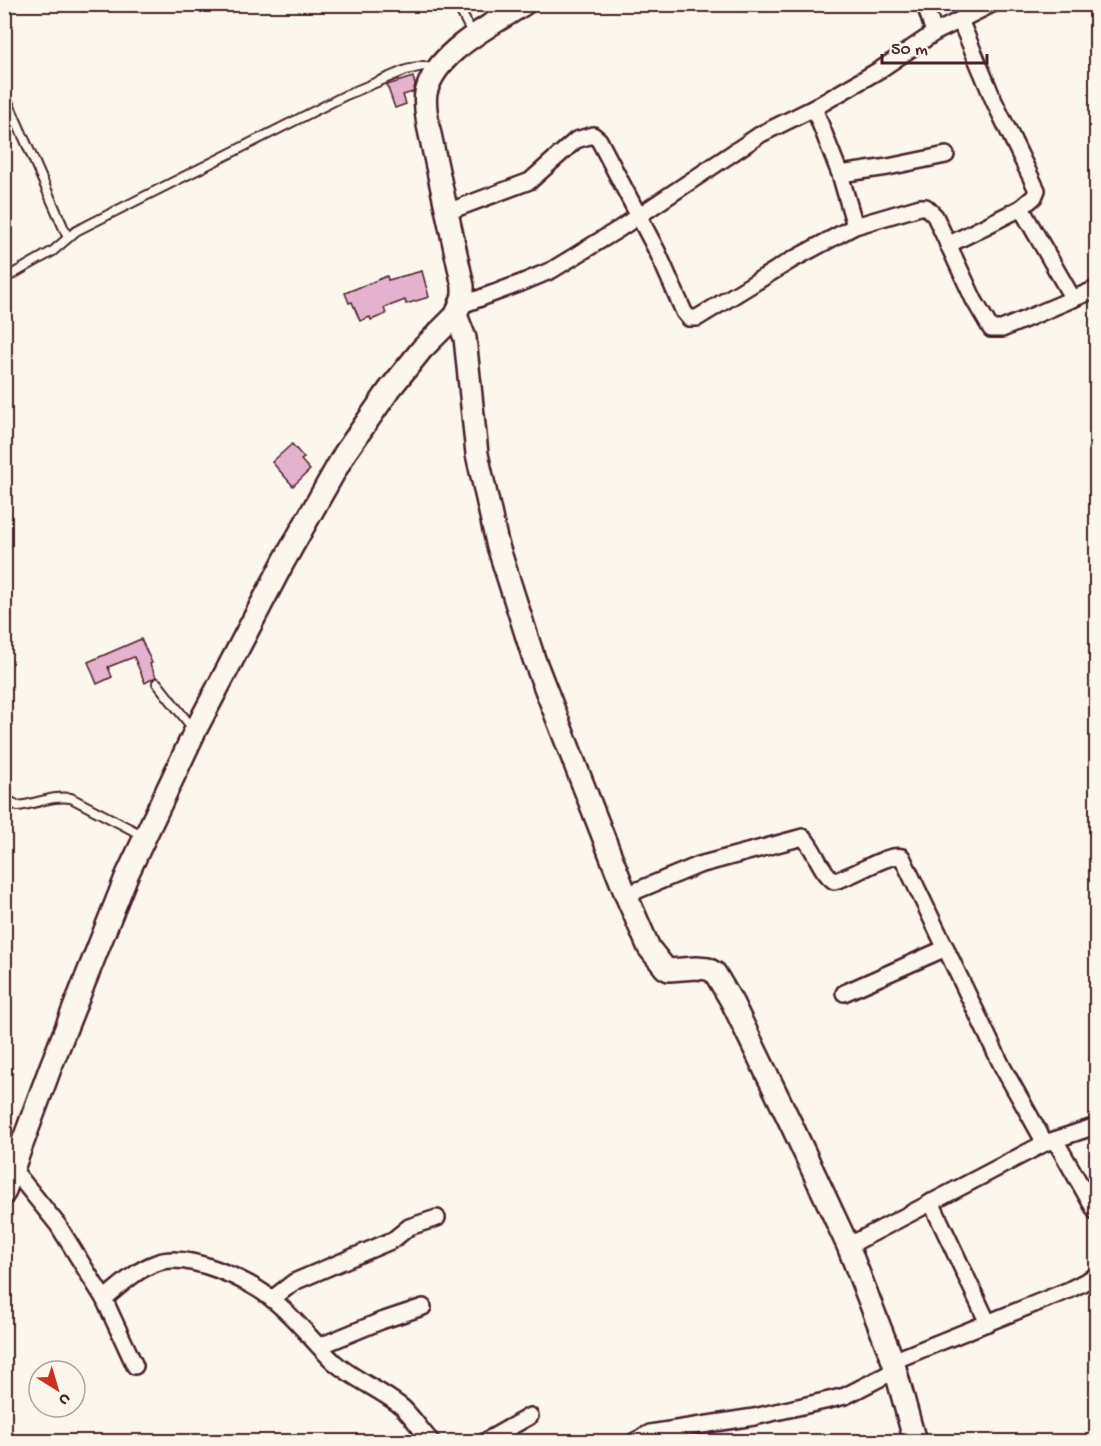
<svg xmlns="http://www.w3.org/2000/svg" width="1101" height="1446" font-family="'Gochi Hand',sans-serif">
  <rect width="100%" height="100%" fill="#fbf7ec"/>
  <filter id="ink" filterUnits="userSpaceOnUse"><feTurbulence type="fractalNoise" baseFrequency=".0167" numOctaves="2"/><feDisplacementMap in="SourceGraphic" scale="12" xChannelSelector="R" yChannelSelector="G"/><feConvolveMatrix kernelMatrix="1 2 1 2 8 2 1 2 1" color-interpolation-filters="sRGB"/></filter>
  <g filter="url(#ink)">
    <g fill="#e5b2ce" stroke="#4a1f2b" stroke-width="1.5">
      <polygon points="413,77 415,85 413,92 403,95 406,104 395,108 387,85"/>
      <polygon points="422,271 429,297 406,304 405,300 384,308 386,314 371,320 370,317 360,321 352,302 349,303 345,293 387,276 388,280"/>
      <polygon points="292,444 304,458 301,460 310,470 293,486 272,462"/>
      <polygon points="141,639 152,663 150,664 156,677 145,683 134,657 108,667 112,677 97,684 88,662"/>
    </g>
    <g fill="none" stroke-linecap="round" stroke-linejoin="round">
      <defs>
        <g id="lane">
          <polyline points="457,4 472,33"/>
          <polyline points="9,104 68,238"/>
          <polyline points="4,279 53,251 76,231 346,95 406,70 423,66 436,70"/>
          <polyline points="157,683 194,730"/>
          <path d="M4,798L18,806C36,804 53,795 71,798L144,836"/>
        </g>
        <g id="street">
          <polyline points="925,4 934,33"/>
          <polyline points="960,20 994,101 1037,190 1034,197 1021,208 1073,299"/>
          <polyline points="814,108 840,174 855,226"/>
          <polyline points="840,174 888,167 946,155"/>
          <polyline points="447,212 530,181 576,140 593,135 599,140 658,253 684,312 689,318 697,318 790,261 855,226 920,207 926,207 935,216 974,300 991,329 1002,329 1096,289"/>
          <polyline points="948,245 1021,208"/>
          <polyline points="459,306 521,283 552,270 619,229 761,134 814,108 881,69 934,33 992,4"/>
          <path d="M626,895L699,865L803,837C816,850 819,870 834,881C852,878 888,852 902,857L1003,1068L1045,1143"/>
          <polyline points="844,993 946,948"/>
          <polyline points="1055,1140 1096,1212"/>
          <polyline points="12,1168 58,1225 104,1299 135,1366"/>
          <polyline points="931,1202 988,1323"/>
          <polyline points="848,1246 1045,1143 1096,1126"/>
          <path d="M104,1299C120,1286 136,1270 156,1263C186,1251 250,1280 273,1300C296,1318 313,1342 334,1362C355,1380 381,1390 402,1407C413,1417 421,1431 432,1442"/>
          <polyline points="272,1299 294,1282 393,1240 409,1227 437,1218"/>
          <polyline points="320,1346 381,1321 423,1307"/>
          <polyline points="893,1361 1069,1290 1096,1276"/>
          <polyline points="484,1442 530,1416"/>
          <polyline points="633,1442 650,1433 754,1417 829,1400 845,1396 896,1370"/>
        </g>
        <g id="secondary">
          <polyline points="456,315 465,338 477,454 497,543 534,659 626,895 649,948 665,968 669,970 696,968 708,969 715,973 732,1002 792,1126 848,1246 893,1361 915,1442"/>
          <path d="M4,1193L51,1066L127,875L195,731L284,561L345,453L389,390L422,349L456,315L463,296V286L428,125C427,115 424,104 426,93C436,51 491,26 524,4"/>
        </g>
      </defs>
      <use href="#lane" stroke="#4a1f2b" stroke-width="12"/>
      <use href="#street" stroke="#4a1f2b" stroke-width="20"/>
      <use href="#secondary" stroke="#4a1f2b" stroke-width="26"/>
      <use href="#lane" stroke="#fbf7ec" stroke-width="8"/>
      <use href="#street" stroke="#fbf7ec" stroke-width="15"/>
      <use href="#secondary" stroke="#fbf7ec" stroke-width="21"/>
    </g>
  </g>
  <rect width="1101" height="1446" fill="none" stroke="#fbf7ec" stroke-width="24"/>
  <rect x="12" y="12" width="1077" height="1422" fill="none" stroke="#4a1f2b" stroke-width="2" filter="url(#ink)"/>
  <g transform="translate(57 1389) rotate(143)"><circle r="28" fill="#fbf7ec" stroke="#b4a19f" stroke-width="1.5"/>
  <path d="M0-4.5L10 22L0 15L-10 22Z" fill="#c8321e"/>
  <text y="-9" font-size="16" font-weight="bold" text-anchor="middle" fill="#4a1f2b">U</text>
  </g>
  <path d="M882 54v9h105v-9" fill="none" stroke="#4a1f2b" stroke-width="3"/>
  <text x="891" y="54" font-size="18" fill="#4a1f2b" stroke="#fbf7ec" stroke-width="4.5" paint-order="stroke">50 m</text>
</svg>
